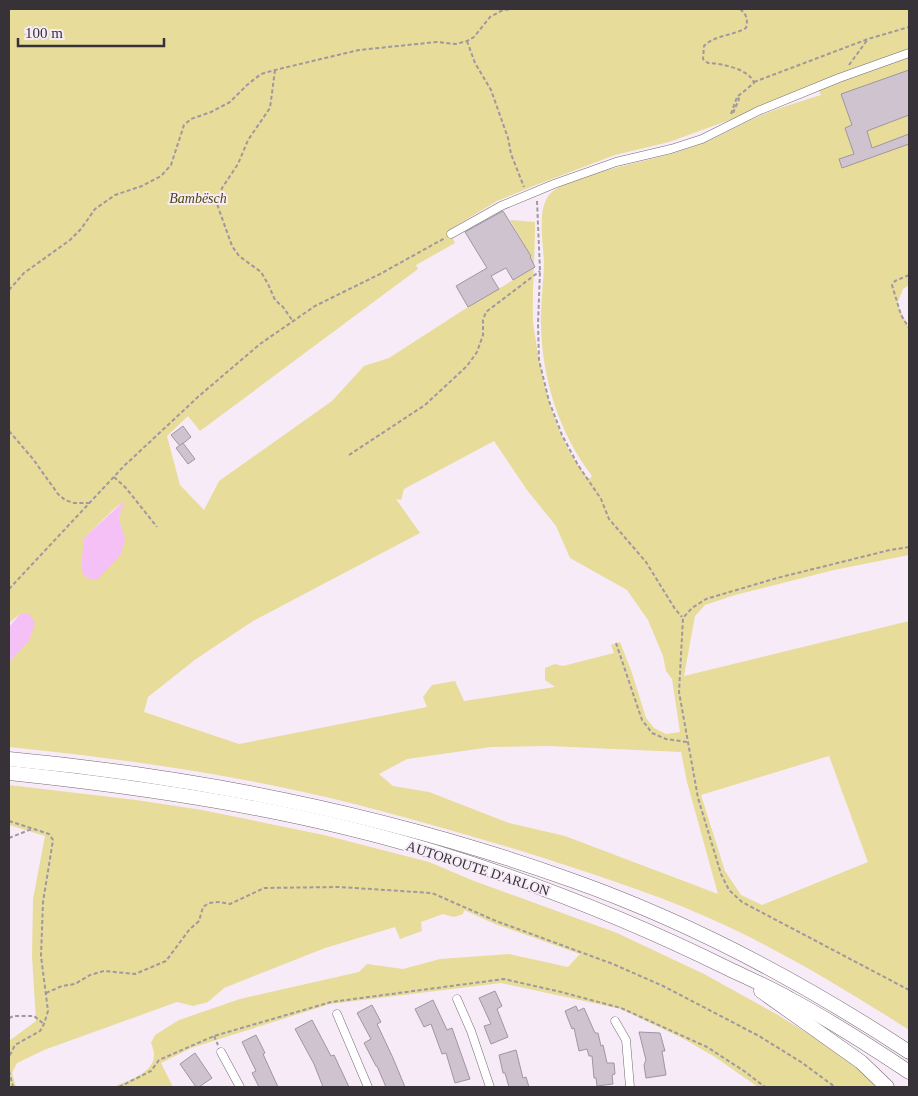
<svg xmlns="http://www.w3.org/2000/svg" width="918" height="1096" font-family="Georgia,serif">
  <rect width="100%" height="100%" fill="#f7ebf7"/>
  <g fill="#e7dc9a" fill-rule="evenodd">
    <path d="M9,9H909V285L903,289L897,304L909,328V555L834,570L735,595L705,605L695,616L684,676L909,621V1030C845,989 779,949 709,918C646,890 581,870 515,849C454,831 392,813 330,798C225,773 117,758 9,747V662L29,641L20,614L9,623ZM818,88L821,95C803,101 784,106 767,113C743,122 722,136 698,145C663,158 625,164 590,175C577,179 562,184 552,192C536,205 543,242 544,261C544,282 540,304 541,325C542,379 559,433 592,476L589,479C558,444 545,394 537,349C536,340 534,331 533,322C532,289 535,256 535,222L510,220L531,256L530,257L535,267L468,307L389,358L364,366L332,401L219,481L204,510L180,485L167,436L188,416L200,431L418,269L416,265L455,243L449,230L497,201L536,185L615,155L669,142ZM494,441L527,490L556,526L570,558L627,590L648,620L663,656L666,671L672,679L680,732L666,734L654,728L646,718L632,673L620,642L611,645L614,653L563,666L555,664L545,668V680L555,687L464,701L455,681L432,685L423,697L427,707L239,744L144,712L148,697L196,659L253,621L420,533L396,499L401,500L404,489ZM123,502L119,519L84,538L114,509ZM548,746L681,752L687,782L718,894L565,836L509,823L429,792L393,786L379,774L407,759L491,747ZM829,756L868,862L762,905L741,895L725,871L701,795Z"/>
    <path d="M9,785L136,800L202,810L324,835L429,862L474,881L617,933L704,974L778,1015L818,1040L856,1067L876,1087H758L715,1057L684,1039L621,1009L501,983L330,1004L191,1048L161,1063L173,1087H113C127,1081 155,1073 154,1054C154,1050 152,1046 151,1043L155,1035L179,1020L240,999L359,972L367,964L403,969L440,959L509,954L568,967L580,954L495,924L464,910L463,914L454,917L443,914L421,922L422,931L400,939L395,927L325,948L224,988L208,1002L193,1006L177,1002L44,1050L17,1063L12,1073L16,1087H9V1041L36,1021L32,956L33,899L45,836L9,825Z"/>
  </g>
  <g fill="#f5c0f5">
    <polygon points="124,501 119,519 125,539 121,554 97,580 86,578 81,569 84,538"/>
    <polygon points="20,614 29,614 35,623 29,641 9,662 9,627"/>
  </g>
  <g fill="#cfc3cf" stroke="#a095a0">
    <polygon points="909,70 909,115 867,131 872,148 909,134 909,144 842,168 839,159 854,154 845,128 852,125 841,94"/>
    <polygon points="503,211 531,256 530,257 535,267 513,280 506,268 491,276 499,289 468,307 456,286 487,268 465,232"/>
    <polygon points="183,426 191,437 180,446 171,435"/>
    <polygon points="183,443 195,459 188,464 176,448"/>
    <polygon points="495,991 502,1006 497,1009 508,1037 491,1044 484,1026 491,1024 479,998"/>
    <polygon points="433,1000 447,1030 452,1028 470,1079 455,1083 446,1053 442,1054 431,1024 424,1027 415,1009"/>
    <polygon points="372,1005 381,1022 377,1024 393,1058 405,1087 386,1087 377,1066 376,1066 364,1043 371,1039 357,1013"/>
    <polygon points="576,1006 578,1011 584,1008 595,1033 598,1033 601,1046 603,1045 607,1063 614,1063 615,1074 612,1075 613,1084 597,1086 596,1078 594,1078 592,1056 589,1056 587,1049 579,1051 574,1028 572,1029 565,1011"/>
    <polygon points="312,1020 331,1056 334,1055 349,1087 323,1087 314,1064 295,1029"/>
    <polygon points="639,1032 660,1033 665,1051 662,1051 666,1075 646,1078 644,1065 646,1060"/>
    <polygon points="256,1035 265,1053 263,1054 278,1087 259,1087 252,1073 256,1071 242,1042"/>
    <polygon points="516,1050 523,1078 526,1077 529,1087 509,1087 505,1073 503,1073 499,1055"/>
    <polygon points="195,1053 212,1078 199,1087 196,1087 180,1064"/>
  </g>
  <g fill="none" stroke-linecap="round" stroke-linejoin="round">
    <defs>
      <g id="street">
        <polyline points="451,234 501,206 554,184 616,162 671,149 702,139 758,111 839,78 909,53"/>
        <polyline points="457,999 471,1031 490,1087"/>
        <polyline points="337,1014 368,1087"/>
        <polyline points="615,1021 626,1040 630,1087"/>
        <polyline points="221,1052 240,1087"/>
      </g>
      <g id="highway">
        <path d="M9,759C201,777 390,815 571,880C690,922 804,983 909,1052"/>
        <path d="M9,773C152,788 297,810 435,852C536,883 634,922 729,969C750,979 771,988 790,999C831,1021 870,1046 909,1072"/>
        <polyline points="761,991 861,1062 887,1087"/>
      </g>
    </defs>
    <use href="#street" stroke="#756a74" stroke-width="9"/>
    <use href="#highway" stroke="#756a74" stroke-width="15"/>
    <g stroke="#a098a0" stroke-width="2" stroke-dasharray="4 2.5" stroke-linecap="butt">
      <polyline points="467,41 475,63 491,90 508,138 511,154 524,187"/>
      <polyline points="849,65 868,39"/>
      <polyline points="275,70 270,108 248,140 238,164 222,188 217,204 232,246 239,256 261,272 268,284 275,300 283,307 292,320"/>
      <polyline points="754,82 868,39 909,27"/>
      <path d="M733,113L739,99L737,97L754,83C750,69 720,63 708,63L703,59L704,46C715,35 732,36 746,28C748,19 747,15 740,9"/>
      <polyline points="731,114 737,97"/>
      <polyline points="537,201 540,271 538,324 539,360 549,401 562,435 578,465 601,499 609,519 646,562 675,609 682,617"/>
      <polyline points="909,275 895,281 892,285 901,315 909,328"/>
      <polyline points="9,290 24,273 70,240 81,229 95,209 115,195 142,186 161,176 171,165 184,125 191,119 211,112 230,102 247,85 261,74 275,70 359,50 437,42 456,44 467,41 474,37 490,17 501,11 510,9"/>
      <polyline points="9,431 33,459 58,494 65,500 74,503 90,503"/>
      <polyline points="349,455 425,405 467,366 477,352 483,335 483,320 486,312 540,271"/>
      <polyline points="114,477 126,488 157,527"/>
      <polyline points="909,547 890,550 777,578 706,599 692,608 683,618 679,692 698,798 721,874 729,890 742,902 909,990"/>
      <polyline points="9,589 124,466 199,396 260,344 315,306 380,274 445,238"/>
      <polyline points="616,643 642,720 652,733 666,739 687,742"/>
      <polyline points="9,821 49,834 53,840 43,902 41,956 48,1011 44,1024 40,1031 15,1045 9,1057"/>
      <polyline points="9,838 32,829"/>
      <polyline points="46,993 62,986 75,984 90,975 104,971 135,974 166,961 189,930 199,921 203,907 209,903 219,902 230,904 264,888 339,887 432,893 496,921 613,964 663,986 759,1036 801,1062 835,1087"/>
      <polyline points="9,1018 14,1016 34,1016 44,1024"/>
      <polyline points="214,1036 218,1045"/>
      <polyline points="9,1071 13,1087"/>
      <polyline points="119,1087 151,1071 159,1060 214,1036 331,1002 504,979 561,992 621,1008 707,1047 744,1071 765,1087"/>
    </g>
    <use href="#street" stroke="#fff" stroke-width="8"/>
    <use href="#highway" stroke="#fff" stroke-width="14"/>
  </g>
  <g text-anchor="middle" stroke-width="4" stroke-linejoin="round" paint-order="stroke">
    <g font-size="14" font-style="italic" fill="#4f470f" stroke="#f7ebf7">
      <text x="198" y="203">Bambësch</text>
    </g>
    <g font-size="14" fill="#373237" stroke="#f7ebf7">
      <text transform="translate(478 868) rotate(18)" y="5">AUTOROUTE D'ARLON</text>
    </g>
  </g>
  <rect width="918" height="1096" fill="none" stroke="#373237" stroke-width="20"/>
  <path d="M18 38v8h146v-8" fill="none" stroke="#373237" stroke-width="2.5"/>
  <text x="25" y="38" font-size="15" fill="#373237" stroke="#f7ebf7" stroke-width="4" paint-order="stroke">100 m</text>
</svg>
